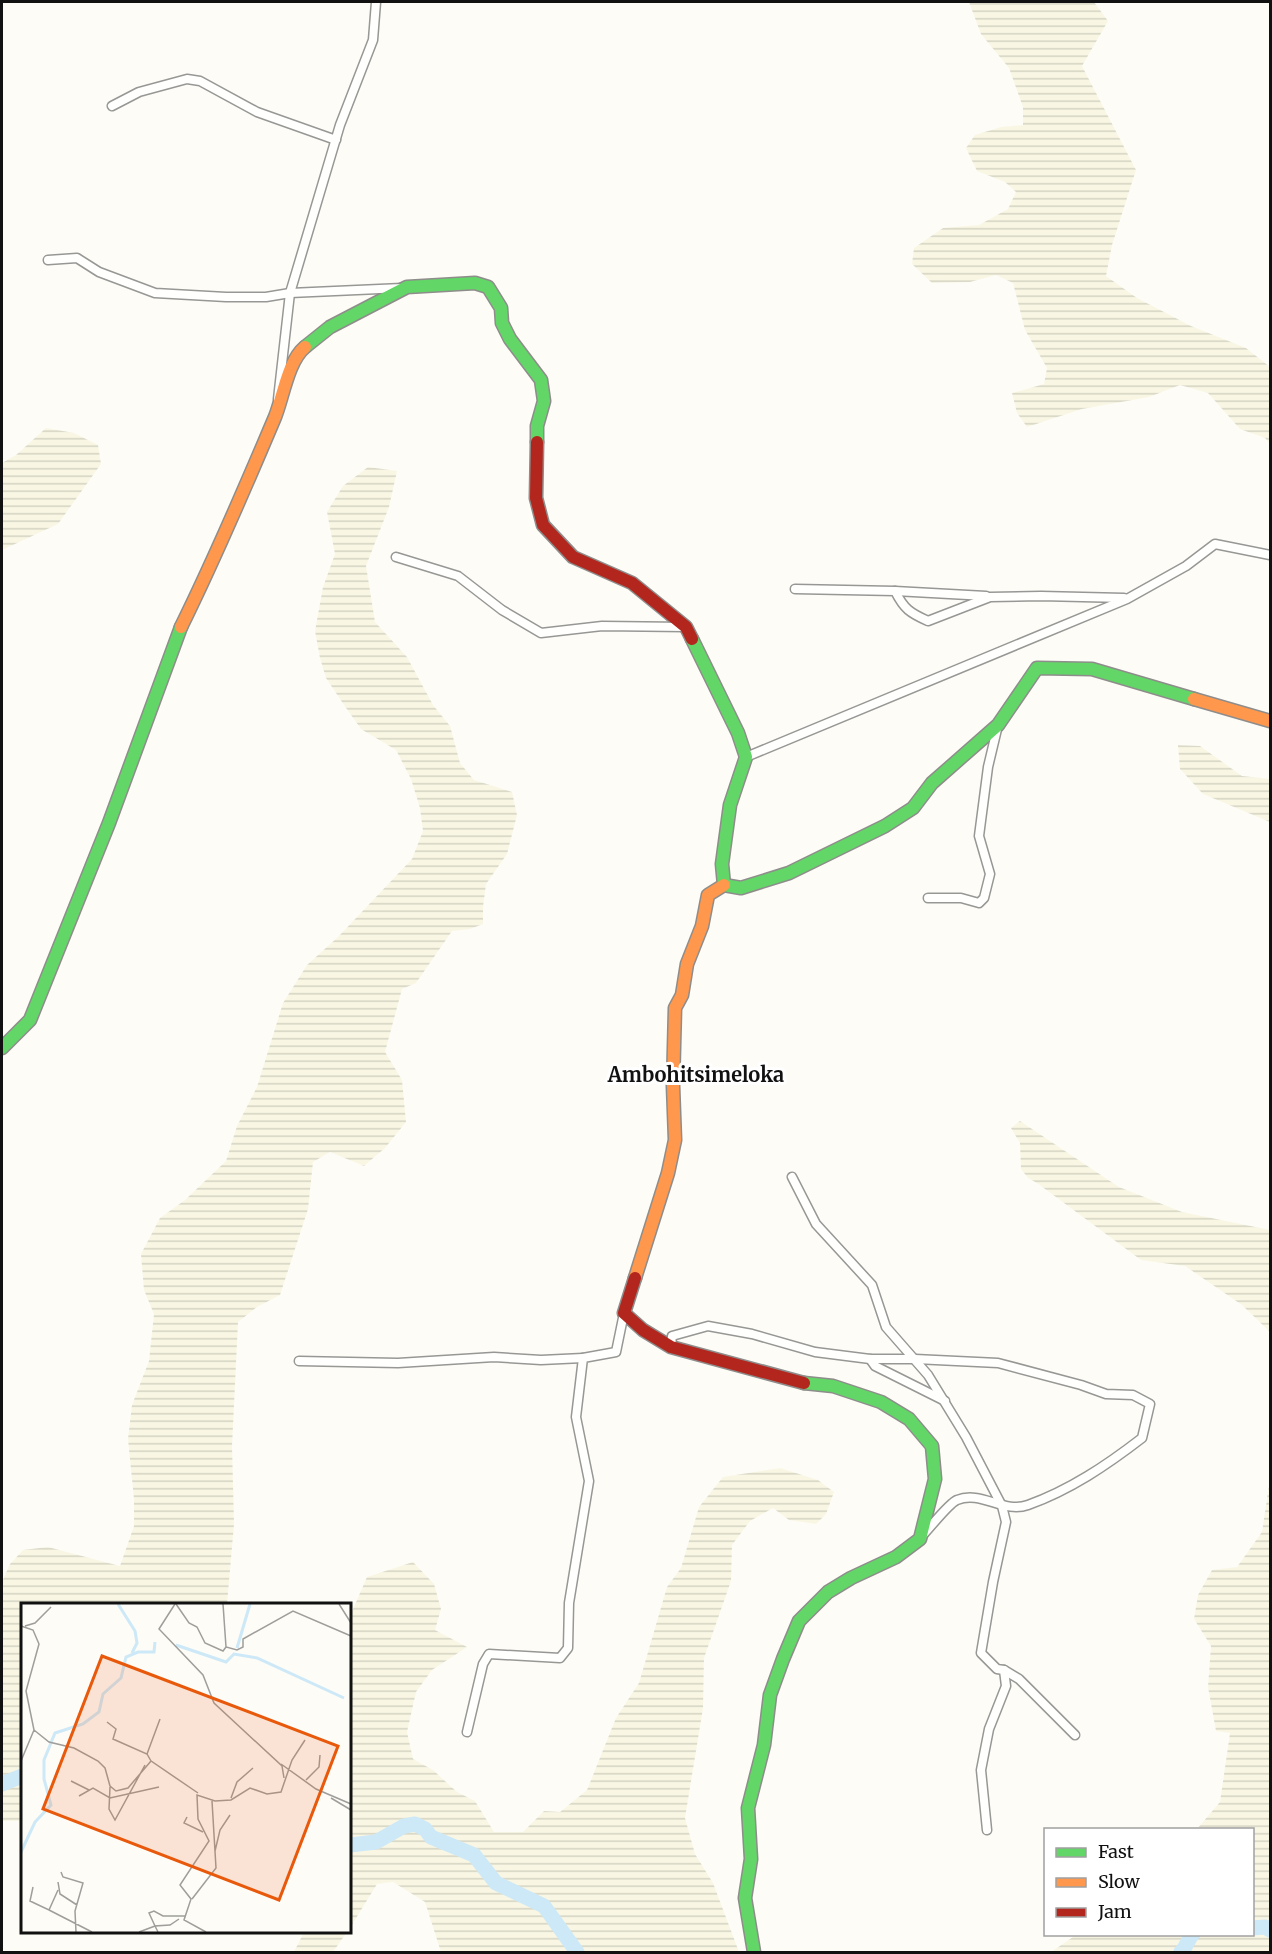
<svg xmlns="http://www.w3.org/2000/svg" width="1272" height="1954" font-family="Merriweather,serif">
  <defs>
    <pattern id="farmland-rules" width="6" height="5" patternUnits="userSpaceOnUse" patternTransform="scale(1.5)"><rect width="6" height="5" fill="#f9f7e4"/><path d="M0 2.5h6" fill="none" stroke="#d4d3c3"/></pattern>
  </defs>
  <rect width="100%" height="100%" fill="#fdfcf7"/>
  <g fill="url(#farmland-rules)">
    <polygon points="969,2 1094,2 1108,21 1082,66 1136,170 1112,245 1106,276 1137,298 1191,326 1246,348 1270,367 1270,444 1265,438 1240,429 1208,393 1180,385 1149,397 1082,409 1027,427 1017,413 1012,393 1044,384 1047,368 1025,330 1013,283 996,275 970,282 932,283 912,264 914,248 943,228 979,225 1008,209 1016,192 1005,182 977,171 966,148 975,135 1001,127 1023,125 1023,107 1009,68 981,34"/>
    <polygon points="46,428 74,433 98,445 101,464 58,524 2,550 2,463 16,455"/>
    <polygon points="368,467 397,471 389,507 366,566 375,622 407,657 433,705 450,726 460,763 474,780 512,792 517,815 507,854 486,884 483,907 483,924 470,929 452,931 416,983 402,989 385,1052 402,1080 406,1122 385,1148 364,1166 330,1152 313,1162 308,1209 280,1295 257,1307 238,1322 232,1446 234,1524 227,1604 22,1604 22,1821 2,1821 2,1582 10,1564 23,1550 48,1547 120,1566 134,1526 134,1499 128,1439 132,1405 149,1361 154,1314 144,1290 141,1254 160,1218 185,1200 226,1161 237,1126 257,1087 283,1003 307,965 338,937 412,859 423,831 420,808 411,779 396,750 361,729 344,705 326,678 320,658 315,631 323,587 335,554 327,512 343,486"/>
    <polygon points="1178,745 1200,746 1242,776 1270,779 1270,822 1203,794 1180,769"/>
    <polygon points="1020,1121 1119,1187 1182,1212 1270,1230 1270,1332 1242,1305 1185,1266 1141,1260 1037,1183 1028,1178 1021,1169 1020,1143 1011,1128"/>
    <polygon points="780,1468 818,1480 834,1492 826,1514 816,1524 789,1520 773,1508 750,1521 732,1545 731,1581 704,1658 703,1708 685,1818 695,1854 713,1883 739,1952 441,1952 425,1902 393,1882 377,1884 350,1928 350,1616 367,1577 413,1562 434,1584 441,1609 435,1630 467,1647 432,1670 416,1692 407,1732 413,1759 433,1770 457,1792 475,1801 494,1832 523,1832 544,1811 560,1812 587,1790 616,1718 639,1683 667,1587 681,1568 699,1507 723,1477"/>
    <polygon points="1270,1479 1270,1952 1051,1952 1076,1935 1252,1934 1252,1830 1197,1829 1220,1802 1230,1733 1216,1731 1208,1687 1211,1646 1194,1619 1198,1595 1212,1570 1237,1567 1262,1532"/>
    <polygon points="304,1932 347,1932 333,1952 294,1952"/>
  </g>
  <g fill="none" stroke-linecap="round" stroke-linejoin="round">
    <g stroke="#cde8f7" stroke-width="15">
      <polyline points="2,1784 22,1776"/>
      <polyline points="350,1845 376,1842 404,1826 415,1824 425,1829 431,1837 474,1855 496,1883 544,1906 577,1952"/>
      <polyline points="1252,1928 1265,1927 1270,1930"/>
      <path d="M1181,1952C1187,1947 1187,1940 1193,1934"/>
    </g>
    <defs>
      <g id="street">
        <polyline points="112,106 139,92 187,79 200,81 257,112 336,140"/>
        <polyline points="48,260 77,258 99,272 155,293 226,297 266,297 290,293 402,288"/>
        <polyline points="278,399 290,293 340,125 373,40 376,2"/>
        <polyline points="396,557 458,576 502,610 541,633 602,626 686,627"/>
        <path d="M795,589L895,591C904,609 910,613 928,621L990,597L1041,596L1124,598"/>
        <polyline points="895,591 986,596"/>
        <polyline points="746,757 1127,599 1186,566 1215,544 1270,555"/>
        <polyline points="928,898 961,898 979,903 984,898 990,874 979,836 988,767 998,725"/>
        <polyline points="792,1177 816,1224 872,1285 886,1327 928,1375 966,1437 1002,1506 1006,1522 993,1582 981,1653 997,1669 1004,1670 1019,1679 1075,1735"/>
        <path d="M671,1347L672,1336L708,1326L752,1334L815,1352L870,1359H915L998,1363L1081,1385L1106,1394L1133,1395L1150,1404L1142,1438C1107,1465 1070,1490 1028,1505C1004,1514 981,1490 957,1500C949,1503 929,1529 922,1536"/>
        <polyline points="870,1359 875,1366 945,1401"/>
        <polyline points="299,1361 398,1363 494,1357 541,1360 583,1358"/>
        <polyline points="467,1732 483,1664 489,1654 560,1658 568,1648 569,1603 589,1481 576,1417 583,1358 616,1352 624,1313"/>
        <polyline points="987,1830 981,1770 989,1729 1006,1686 1004,1670"/>
      </g>
      <g id="fast">
        <polyline points="305,347 330,327 407,287 475,283 488,287 501,308 502,323 510,339 541,380 544,401 537,426 537,442"/>
        <polyline points="692,639 738,733 746,757 730,805 722,864 724,885 741,888 789,873 885,826 913,808 932,783 998,725 1037,668 1092,669 1194,699"/>
        <polyline points="2,1048 30,1020 109,823 181,627"/>
        <polyline points="754,1952 745,1898 751,1859 748,1808 764,1745 770,1695 783,1659 799,1621 828,1592 851,1578 896,1557 920,1539 935,1479 932,1446 909,1419 881,1402 833,1386 804,1383"/>
      </g>
      <g id="slow">
        <path d="M181,627C215,558 245,488 275,417C283,397 288,361 305,347"/>
        <polyline points="1194,699 1270,721"/>
        <polyline points="635,1278 668,1173 675,1140 673,1086 675,1008 682,995 687,964 702,926 708,895 724,885"/>
      </g>
      <g id="jam">
        <polyline points="537,442 536,498 543,525 573,557 632,583 686,627 692,639"/>
        <polyline points="635,1278 624,1313 643,1330 671,1347 804,1383"/>
      </g>
    </defs>
    <use href="#street" stroke="#979795" stroke-width="11"/>
    <use href="#fast" stroke="#8e8d8b" stroke-width="15"/>
    <use href="#slow" stroke="#8e8d8b" stroke-width="15"/>
    <use href="#jam" stroke="#8e8d8b" stroke-width="15"/>
    <use href="#street" stroke="#fffffe" stroke-width="8"/>
    <use href="#fast" stroke="#63d668" stroke-width="12"/>
    <use href="#slow" stroke="#ff974d" stroke-width="12"/>
    <use href="#jam" stroke="#b3261e" stroke-width="12"/>
  </g>
  <g text-anchor="middle" stroke-width="6" stroke-linejoin="round" paint-order="stroke">
    <g font-size="20" font-weight="bold" fill="#111" stroke="#fff">
      <text x="696" y="1082">Ambohitsimeloka</text>
    </g>
  </g>
  <g transform="translate(21 1603)">
    <rect width="330" height="330" fill="#fdfcf7"/>
    <path fill="none" stroke="#cde8f7" stroke-width="3" d="M97,1L114,28L116,40L111,50M155,42L205,59L213,51L236,55L323,95M216,45L229,1M0,249L14,219L30,202L23,176V157L34,130L62,121L78,109L82,91L100,75L105,54L117,49H133L134,39"/>
    <path fill="none" stroke="#9f9e9b" stroke-width="1.5" d="M154,1L138,26L182,72L193,100L261,163L263,175M155,1L168,20L176,24L184,40L202,48L205,44M202,1L205,44L216,47L222,44V36L272,8L330,33M318,1L330,20M0,23L12,27L18,41L5,88L13,127L0,158M4,23L14,20L30,4M86,119L95,126L92,136L126,151L130,158M13,127L28,139L53,145L77,158L84,165L89,183L95,188L107,185L130,158L177,190M126,151L139,116M260,161L295,186L330,201M285,177L298,164L299,152M50,178L68,187M89,184L88,206L94,217L124,162M58,193L72,185L89,195L138,184M210,195L216,179L232,165M310,195L330,207M166,214L163,220L182,229M194,248L199,227L209,212M40,269L42,274L62,280L54,308L55,329M37,279L39,291L56,302M12,284L9,298L28,307L37,287M171,296L195,265L191,198M28,307L71,329M118,329L134,323L128,310L133,308L142,313H164M137,329L134,323L149,322L158,316M185,329L163,317L170,296L159,282L188,238L177,216L176,192L194,198L210,197L229,185L246,191L260,189L271,157L284,137"/>
    <path fill="#e8590c" fill-opacity="0.15" stroke="#e8590c" stroke-width="3" d="M81,53L317,143L258,297L22,206Z"/>
    <rect width="330" height="330" fill="none" stroke="#111" stroke-width="3"/>
  </g>
  <rect width="1272" height="1954" fill="none" stroke="#111111" stroke-width="6"/>
  <rect x="1044" y="1828" width="210" height="108" fill="#ffffff" stroke="#a0a0a0" stroke-width="1.5"/>
  <rect x="1056" y="1848" width="30" height="9" fill="#63d668" stroke="#a0a0a0" stroke-width="1.5"/>
  <text x="1098" y="1858" font-size="18" fill="#111111">Fast</text>
  <rect x="1056" y="1878" width="30" height="9" fill="#ff974d" stroke="#a0a0a0" stroke-width="1.5"/>
  <text x="1098" y="1888" font-size="18" fill="#111111">Slow</text>
  <rect x="1056" y="1908" width="30" height="9" fill="#b3261e" stroke="#a0a0a0" stroke-width="1.5"/>
  <text x="1098" y="1918" font-size="18" fill="#111111">Jam</text>
</svg>
